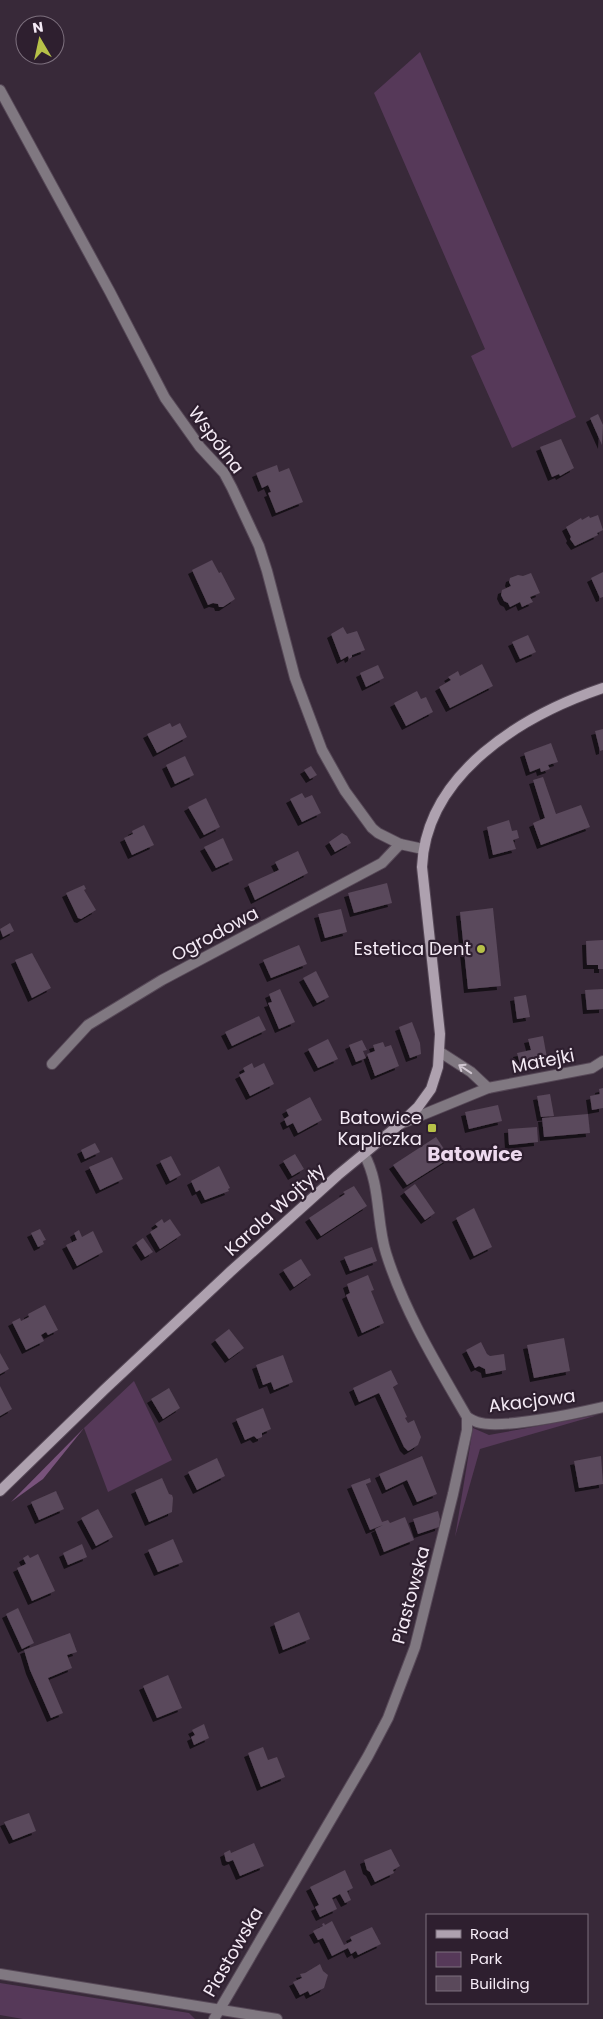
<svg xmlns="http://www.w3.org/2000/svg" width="603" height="2019" font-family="Poppins,sans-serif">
  <defs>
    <filter id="shadow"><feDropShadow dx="-4" dy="4" stdDeviation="0" flood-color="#0009"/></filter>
  </defs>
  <rect width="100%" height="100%" fill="#382939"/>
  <g fill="#563959">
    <polygon points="420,52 576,417 512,448 471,356 485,349 374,93"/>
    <polygon points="134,1381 172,1460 108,1492 84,1428"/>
    <polygon points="598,1415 480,1449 455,1537 473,1428 489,1435"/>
    <polygon points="0,1983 189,2013 195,2019 23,2019 0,2015"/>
  </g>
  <polygon fill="#79537c" points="84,1428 43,1479 11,1502"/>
  <g fill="#5a495b" filter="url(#shadow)">
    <polygon points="598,414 603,425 602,445 590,418"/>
    <polygon points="561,439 574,468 560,476 559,474 552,477 540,447"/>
    <polygon points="277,465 279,472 289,468 303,502 276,513 268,493 271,492 268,485 262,488 256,473"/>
    <polygon points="598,515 603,530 597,533 598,535 575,546 570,539 571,537 566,527 581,518 582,520 589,516 590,518"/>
    <polygon points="212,560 219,573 221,572 235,599 223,607 219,607 218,604 213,603 208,605 192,570"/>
    <polygon points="603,572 603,597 600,598 591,578"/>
    <polygon points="531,573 540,593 530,597 533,602 522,607 520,602 510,607 508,603 504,601 501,595 502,590 511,586 509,582 510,578 518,575 523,576"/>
    <polygon points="343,627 347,634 357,631 365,650 352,655 352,657 349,659 348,656 341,660 331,634"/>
    <polygon points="528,635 536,652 520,659 512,642"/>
    <polygon points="482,664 493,686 450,708 439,687 451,680 448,677 458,671 460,676"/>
    <polygon points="378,665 384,678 366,687 360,673"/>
    <polygon points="417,691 421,699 426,697 433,712 406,726 394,703"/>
    <polygon points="170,723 172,727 180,723 187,737 157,753 147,734"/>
    <polygon points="603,729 603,750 600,751 595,731"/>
    <polygon points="551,743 558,762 548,765 550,769 541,772 540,768 530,772 524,753"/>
    <polygon points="185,756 194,775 175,784 166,765"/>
    <polygon points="311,766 317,775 310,779 304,770"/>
    <polygon points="543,777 556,814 581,805 590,827 541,845 533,823 545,818 533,780"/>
    <polygon points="302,793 305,798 312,795 321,813 302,822 290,799"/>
    <polygon points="206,798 220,827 204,835 188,807"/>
    <polygon points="509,820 512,831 517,830 519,838 513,840 516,849 493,855 487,827"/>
    <polygon points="144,825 154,845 132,855 124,838 133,834 132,831"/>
    <polygon points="342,833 347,836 351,843 335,852 329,842"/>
    <polygon points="223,838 233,860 216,868 204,847"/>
    <polygon points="298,851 308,873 255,900 248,884 279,870 275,862"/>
    <polygon points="387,883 392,903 354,913 348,893"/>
    <polygon points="84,885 86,889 84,890 96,910 81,919 78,918 66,893"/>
    <polygon points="493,908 501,986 468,989 460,912"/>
    <polygon points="341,909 347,932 325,938 318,914"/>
    <polygon points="10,923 14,931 3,937 0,929"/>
    <polygon points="603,940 603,969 598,969 598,965 587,965 586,941"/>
    <polygon points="299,945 307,964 271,978 263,960"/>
    <polygon points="32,953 51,988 32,998 15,960"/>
    <polygon points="316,971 329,997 317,1003 303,978"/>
    <polygon points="280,989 295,1022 279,1029 268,1003 272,1002 269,994"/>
    <polygon points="603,989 603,1009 587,1010 585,990"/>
    <polygon points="526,995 530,1017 517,1019 514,997"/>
    <polygon points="259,1016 266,1030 232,1046 225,1032"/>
    <polygon points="412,1022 420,1043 421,1054 410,1058 399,1027"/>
    <polygon points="543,1036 547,1058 520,1064 517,1053 531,1050 528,1039"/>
    <polygon points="328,1039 338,1059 318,1068 308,1049"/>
    <polygon points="362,1040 367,1050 363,1051 366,1058 356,1062 349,1045"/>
    <polygon points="383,1042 385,1047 391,1045 399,1066 375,1076 367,1054 375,1051 373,1045"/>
    <polygon points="252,1063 254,1068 264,1063 274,1084 250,1096 239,1075 245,1072 243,1068"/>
    <polygon points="603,1088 603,1108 592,1110 590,1096 600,1094 599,1089"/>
    <polygon points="550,1094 554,1116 541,1117 537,1096"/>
    <polygon points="310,1097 322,1120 298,1133 293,1123 287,1126 284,1119 289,1116 286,1110"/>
    <polygon points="498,1105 502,1121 469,1129 465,1112"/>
    <polygon points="588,1114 590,1133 544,1137 542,1118"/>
    <polygon points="537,1127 538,1142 509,1145 508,1129"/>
    <polygon points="436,1137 450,1158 407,1185 393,1165"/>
    <polygon points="95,1143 100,1152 85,1159 81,1150"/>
    <polygon points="295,1154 304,1169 292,1176 283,1161"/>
    <polygon points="171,1156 181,1175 170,1181 160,1161"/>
    <polygon points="112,1157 123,1179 100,1190 89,1167"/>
    <polygon points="219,1166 230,1188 228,1189 229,1191 205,1200 200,1190 196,1192 191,1181"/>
    <polygon points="415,1184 435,1213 425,1220 404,1192"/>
    <polygon points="354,1186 367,1206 321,1236 309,1218 345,1194 343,1192"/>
    <polygon points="474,1208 492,1247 474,1256 456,1218"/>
    <polygon points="162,1219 164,1223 170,1219 181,1235 160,1249 150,1232 158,1227 155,1224"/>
    <polygon points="40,1229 46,1240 43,1241 44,1244 38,1247 31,1233"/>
    <polygon points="79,1230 82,1237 93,1231 103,1252 77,1266 66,1245 77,1240 74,1233"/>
    <polygon points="143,1238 153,1252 145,1257 136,1243"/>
    <polygon points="372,1247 377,1261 350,1271 344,1257"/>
    <polygon points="301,1259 311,1275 294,1287 283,1270"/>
    <polygon points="368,1275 374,1290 371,1291 384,1323 362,1333 346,1295 350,1293 347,1284"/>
    <polygon points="45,1305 58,1330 48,1335 46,1332 41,1335 44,1341 26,1350 12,1322 20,1318 21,1321 29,1317 28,1314"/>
    <polygon points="229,1329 244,1348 229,1359 215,1340"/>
    <polygon points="564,1338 570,1371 534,1378 527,1345"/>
    <polygon points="481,1342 487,1354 490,1356 504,1354 506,1370 486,1374 485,1369 479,1366 475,1368 466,1350"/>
    <polygon points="0,1353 9,1369 0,1374"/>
    <polygon points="283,1355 293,1382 274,1390 271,1382 263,1385 256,1365"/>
    <polygon points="391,1370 398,1384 393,1387 407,1417 405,1418 408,1423 414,1420 421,1437 418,1445 410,1450 408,1451 404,1447 379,1393 359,1402 353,1388"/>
    <polygon points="0,1386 12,1409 0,1416"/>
    <polygon points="169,1388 180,1408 163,1419 151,1399"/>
    <polygon points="263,1408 271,1429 262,1433 262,1437 257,1439 254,1436 245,1440 236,1419"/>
    <polygon points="422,1456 437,1494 417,1502 407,1480 386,1490 379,1474"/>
    <polygon points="601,1456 603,1484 579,1488 574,1461"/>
    <polygon points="217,1458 225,1476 197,1490 188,1472"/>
    <polygon points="162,1478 169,1494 172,1495 173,1498 172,1512 149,1522 135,1490"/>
    <polygon points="370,1478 371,1482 366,1484 382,1522 388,1520 390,1523 405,1517 414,1540 384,1552 375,1529 383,1525 370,1530 351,1485"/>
    <polygon points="56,1491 64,1509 39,1520 31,1502"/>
    <polygon points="98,1509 113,1537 96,1546 81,1518"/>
    <polygon points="438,1511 440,1519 439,1527 418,1534 413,1519"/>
    <polygon points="173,1539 183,1562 158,1572 148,1550"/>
    <polygon points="82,1544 87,1557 68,1565 63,1553"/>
    <polygon points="38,1554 55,1591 32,1601 17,1568 26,1564 23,1558 28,1555 30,1558"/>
    <polygon points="18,1608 34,1643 22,1649 6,1614"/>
    <polygon points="299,1612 310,1639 283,1650 274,1623"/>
    <polygon points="70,1633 77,1652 67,1655 72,1668 48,1678 63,1713 51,1718 30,1670 24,1650"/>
    <polygon points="168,1675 182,1708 157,1718 143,1686"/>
    <polygon points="204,1724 209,1738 194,1745 191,1737 195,1735 192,1730"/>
    <polygon points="263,1747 268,1760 277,1757 285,1777 261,1787 248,1753"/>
    <polygon points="29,1813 36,1831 13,1840 4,1822"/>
    <polygon points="254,1843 264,1866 240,1876 233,1860 228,1862 226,1861 224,1853 230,1850 231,1853"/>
    <polygon points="391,1849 400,1866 393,1870 394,1873 375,1882 370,1872 367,1870 364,1860"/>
    <polygon points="345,1870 353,1888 347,1891 351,1900 345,1903 340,1894 332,1898 337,1909 320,1917 315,1907 319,1905 310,1887"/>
    <polygon points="332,1921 344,1945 352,1941 350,1937 372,1927 381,1944 358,1955 356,1951 351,1954 348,1948 332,1956 323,1938 318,1940 313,1931 323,1926 322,1924 324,1923 325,1925"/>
    <polygon points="320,1964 323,1971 328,1975 324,1988 310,1995 308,1991 300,1995 293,1982 302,1978 300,1974 305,1973"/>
  </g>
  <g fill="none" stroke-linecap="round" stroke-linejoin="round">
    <defs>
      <g id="street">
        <polyline points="0,90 110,292 165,398 200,447 224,473 232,488 259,546 267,571 295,678 322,750 345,791 372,828 378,833 400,844 423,849"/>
        <polyline points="440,1052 471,1072 488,1088"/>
        <polyline points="52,1064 88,1025 162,980 382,863 400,844"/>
        <polyline points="400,1124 488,1088 592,1068 603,1061"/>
        <path d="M467,1417C470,1419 474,1421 477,1422C500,1430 577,1413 603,1407"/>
        <polyline points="0,1974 277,2019"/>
        <path d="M214,2019L368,1756L388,1718L415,1647L453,1494L467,1430V1417C437,1365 404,1311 386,1253C376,1221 381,1185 364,1154"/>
      </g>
      <path id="secondary" d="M0,1491L105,1389L230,1272L338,1175L400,1124L418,1107L431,1089L438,1067L440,1034L422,867C426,773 523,715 603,688"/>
    </defs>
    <use href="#street" stroke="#564857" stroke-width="12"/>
    <use href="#secondary" stroke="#564857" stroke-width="12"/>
    <use href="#street" stroke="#807881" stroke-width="10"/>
    <use href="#secondary" stroke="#aea1af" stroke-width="10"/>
  </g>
  <defs><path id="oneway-shaft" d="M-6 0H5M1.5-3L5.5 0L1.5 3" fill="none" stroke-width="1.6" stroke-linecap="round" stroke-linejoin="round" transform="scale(1.25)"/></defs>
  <use stroke="#d1c8d2" href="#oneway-shaft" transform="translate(465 1069) rotate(-146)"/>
  <g fill="#b7c148" stroke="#2e1f2f" stroke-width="2">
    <circle cx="481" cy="949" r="5"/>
    <rect x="427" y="1123" width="10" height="10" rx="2.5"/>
  </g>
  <g text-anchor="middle" stroke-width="4.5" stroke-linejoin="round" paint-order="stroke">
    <g font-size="18" fill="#f4eaf5" stroke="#2e1f2f">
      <text transform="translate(216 440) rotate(53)" y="6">Wspólna</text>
      <text transform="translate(215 934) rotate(-28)" y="6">Ogrodowa</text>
      <text transform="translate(543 1061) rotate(-11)" y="6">Matejki</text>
      <text transform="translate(275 1210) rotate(-42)" y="6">Karola Wojtyły</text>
      <text transform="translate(532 1401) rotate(-7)" y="6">Akacjowa</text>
      <text transform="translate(411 1595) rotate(-75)" y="6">Piastowska</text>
      <text transform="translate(233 1952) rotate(-60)" y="6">Piastowska</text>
    </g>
    <g font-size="18" fill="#f4eaf5" stroke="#2e1f2f" text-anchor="end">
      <text x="471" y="955">Estetica Dent</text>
      <text x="422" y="1124">Batowice<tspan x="422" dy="21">Kapliczka</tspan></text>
    </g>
    <g font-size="20" font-weight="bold" fill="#edd9ee" stroke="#2e1f2f">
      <text x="475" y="1161">Batowice</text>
    </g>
  </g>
  <rect x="426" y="1914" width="162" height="90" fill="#2e1f2f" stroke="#7d707e"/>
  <rect x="436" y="1930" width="25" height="8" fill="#aea1af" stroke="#7d707e"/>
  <text x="470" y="1939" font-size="15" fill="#f4eaf5">Road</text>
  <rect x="436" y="1952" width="25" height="15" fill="#563959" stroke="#7d707e"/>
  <text x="470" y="1964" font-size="15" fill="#f4eaf5">Park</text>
  <rect x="436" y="1976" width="25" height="15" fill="#5a495b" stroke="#7d707e"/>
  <text x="470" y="1989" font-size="15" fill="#f4eaf5">Building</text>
  <g transform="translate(40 40) rotate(351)"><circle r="24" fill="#2e1f2f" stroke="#7d707e"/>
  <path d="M0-4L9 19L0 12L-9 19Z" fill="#b7c148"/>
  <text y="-8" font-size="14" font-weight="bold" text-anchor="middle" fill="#f4eaf5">N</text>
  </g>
</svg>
